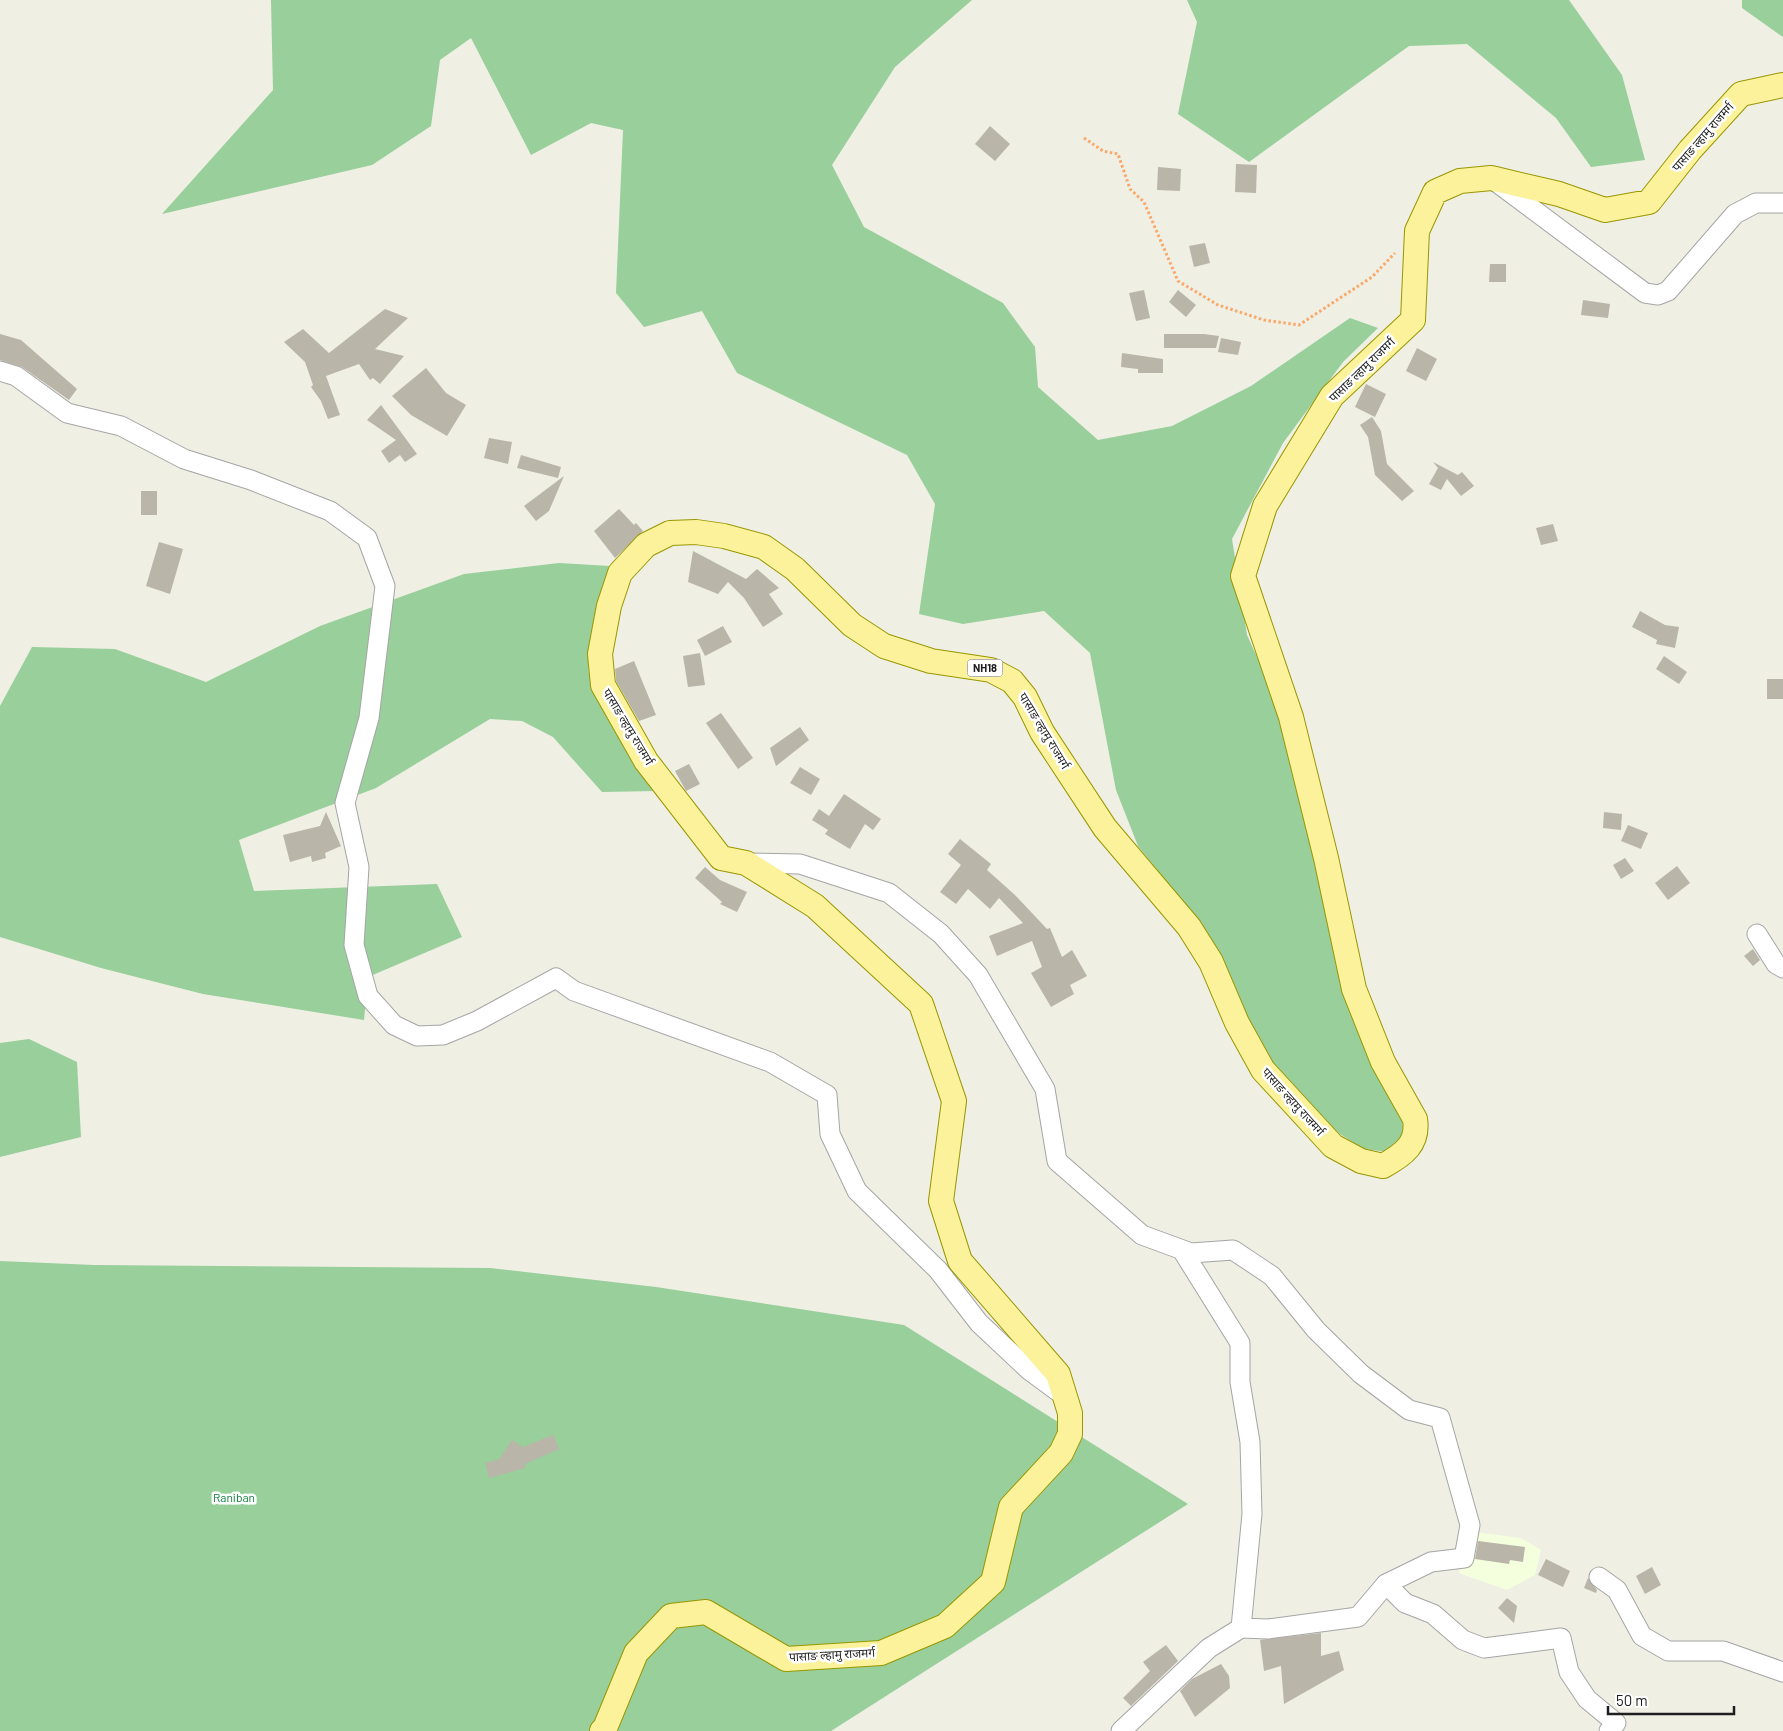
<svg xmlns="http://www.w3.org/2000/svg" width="1783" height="1731" font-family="Barlow,'Noto Sans Devanagari',sans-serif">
  <rect width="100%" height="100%" fill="#efefe4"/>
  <polygon fill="#f4ffdd" points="1467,1531 1521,1538 1541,1550 1535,1575 1507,1590 1459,1573"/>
  <g fill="#98cf9a">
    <polygon points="271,0 972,0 895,67 832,165 864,227 1003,303 1035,347 1038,387 1098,440 1172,426 1251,386 1350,318 1378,328 1343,362 1283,443 1232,539 1247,635 1288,725 1349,1010 1401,1112 1403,1127 1402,1137 1397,1146 1388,1152 1364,1149 1340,1134 1312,1109 1269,1062 1197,919 1138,846 1116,790 1090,653 1044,611 963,624 919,614 935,504 907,455 737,373 702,311 644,327 616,293 623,130 591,123 531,155 471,38 440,60 431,126 372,165 162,214 273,90"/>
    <polygon points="1187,0 1569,0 1622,75 1645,160 1591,167 1556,118 1467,44 1409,46 1249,162 1178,114 1197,22"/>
    <polygon points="1742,0 1783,0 1783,37 1742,8"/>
    <path d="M559,563L610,566C603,598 586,643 589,675C591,698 642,768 656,791L602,792L553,737L522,721L490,719L376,788L239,840L254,891L437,884L462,937L368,977L364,1020L203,994L101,968L0,937V706L32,647L115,649L206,682L320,626L464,574Z"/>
    <polygon points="29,1039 77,1062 81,1137 0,1157 0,1043"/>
    <polygon points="0,1261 94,1265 490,1268 656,1287 904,1325 1188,1504 831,1731 0,1731"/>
  </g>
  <g fill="#b9b5a9">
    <polygon points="990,126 1010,144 995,161 975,144"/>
    <polygon points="1236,164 1257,165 1256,193 1235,192"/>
    <polygon points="1158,167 1181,169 1180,191 1157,190"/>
    <polygon points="1205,243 1210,263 1194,267 1189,246"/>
    <polygon points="1490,264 1506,264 1506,282 1489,282"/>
    <polygon points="1144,290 1150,318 1136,321 1129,293"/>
    <polygon points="1178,290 1196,305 1186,317 1169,302"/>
    <polygon points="1583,300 1610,304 1608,318 1581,315"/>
    <polygon points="385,309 408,318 375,349 404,356 380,384 373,378 370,380 359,364 326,376 340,415 328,419 321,401 311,387 313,385 305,362 284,342 303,329 329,353"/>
    <polygon points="0,334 21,340 77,389 69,400 22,367 0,360"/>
    <polygon points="1164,334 1204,334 1219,336 1216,348 1164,348"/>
    <polygon points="1221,338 1241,342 1238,355 1218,352"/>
    <polygon points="1417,348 1437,359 1426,381 1406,371"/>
    <polygon points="1122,353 1163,359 1163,373 1138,373 1138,369 1121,367"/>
    <polygon points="426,368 446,393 466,405 447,436 411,415 392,396"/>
    <polygon points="1366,384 1386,394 1375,417 1355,407"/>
    <polygon points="381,405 417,454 405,462 400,455 389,463 381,451 396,440 367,420"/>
    <polygon points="1372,417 1381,431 1387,464 1414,491 1402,501 1375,475 1368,437 1360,425"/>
    <polygon points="489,438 512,442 508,464 484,458"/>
    <polygon points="521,455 561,467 558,478 517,468"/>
    <polygon points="1433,462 1458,475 1462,472 1474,486 1461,496 1447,479 1441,490 1429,484 1438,468"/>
    <polygon points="564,476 549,511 536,521 524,506"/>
    <rect x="141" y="491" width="16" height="24"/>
    <polygon points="619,509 634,525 636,523 643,531 615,558 594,531"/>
    <polygon points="1553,524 1558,541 1541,545 1536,528"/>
    <polygon points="159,542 183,549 170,594 146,586"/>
    <polygon points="693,551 746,579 757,569 779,588 769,594 783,614 763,627 744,598 728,582 718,594 688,582"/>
    <polygon points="1640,611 1665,625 1679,627 1675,648 1656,644 1657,640 1632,627"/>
    <polygon points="723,626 732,642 705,656 697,640"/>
    <polygon points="700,653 705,685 688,687 683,656"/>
    <polygon points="1664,656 1687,672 1679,684 1656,669"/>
    <polygon points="634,661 656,715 639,721 616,681 615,669"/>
    <rect x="1767" y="679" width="16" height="20"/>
    <polygon points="721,713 753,758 738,769 706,723"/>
    <polygon points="800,727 809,740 776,766 770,748"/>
    <polygon points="689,764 700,784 686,791 675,771"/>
    <polygon points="800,767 820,779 811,795 790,783"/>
    <polygon points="844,794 881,819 873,830 865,824 850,849 825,834 828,830 812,820 819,809 829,816"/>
    <polygon points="326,812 341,846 325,853 326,858 312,862 311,856 290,862 283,835 320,826"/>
    <polygon points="1604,812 1622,814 1621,830 1603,828"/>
    <polygon points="1628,825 1648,833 1641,849 1621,841"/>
    <polygon points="960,839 991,864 987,870 1015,895 1047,929 1050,928 1062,957 1072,950 1087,976 1070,985 1074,994 1051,1007 1031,973 1042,967 1032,941 997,956 989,936 1023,923 999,898 990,909 968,889 956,904 940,892 961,865 948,854"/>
    <polygon points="1625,858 1634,871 1621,879 1613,865"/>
    <polygon points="1677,866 1690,883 1668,900 1655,883"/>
    <polygon points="705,867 720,880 747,892 737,912 720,904 722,902 695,878"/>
    <polygon points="1753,949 1760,960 1753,966 1744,956"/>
    <polygon points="553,1435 559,1449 525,1464 525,1468 489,1478 485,1463 499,1459 512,1440 523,1447"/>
    <polygon points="1478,1541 1525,1547 1523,1562 1510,1560 1509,1564 1475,1559"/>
    <polygon points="1546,1559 1570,1571 1563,1587 1538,1575"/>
    <polygon points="1652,1567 1661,1585 1645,1594 1636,1576"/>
    <polygon points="1588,1578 1597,1590 1596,1593 1584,1588"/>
    <polygon points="1507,1598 1517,1606 1514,1623 1498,1608"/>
    <polygon points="1321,1633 1321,1656 1339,1651 1344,1670 1284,1704 1281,1666 1264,1671 1260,1640"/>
    <polygon points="1166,1645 1178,1661 1131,1706 1123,1698 1150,1671 1143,1662"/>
    <polygon points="1221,1664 1229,1676 1230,1688 1195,1717 1180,1691 1192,1679"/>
  </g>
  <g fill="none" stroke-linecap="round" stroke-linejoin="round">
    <defs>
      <g id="minor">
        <polyline points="1495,181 1645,293 1658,295 1668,291 1735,214 1756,203 1783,203"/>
        <polyline points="0,371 16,376 67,413 121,426 184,459 251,480 330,511 367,538 385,586 369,718 345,803 359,867 354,945 368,996 394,1025 417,1036 443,1035 477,1021 556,978 574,991 770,1062 827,1095 830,1134 857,1191 938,1270 979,1323 1029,1370 1063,1395"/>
        <polyline points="746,863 800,864 889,893 941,934 978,975 1045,1089 1057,1161 1142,1235 1191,1253 1233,1250 1272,1276 1316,1330 1361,1374 1409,1410 1440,1418 1470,1525 1464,1558 1431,1562 1386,1584 1358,1617 1268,1629 1241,1628 1252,1514 1250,1442 1240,1382 1240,1343 1182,1250"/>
        <polyline points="1757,934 1776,964 1783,968"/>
        <polyline points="1599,1577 1617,1590 1642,1636 1668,1651 1723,1651 1783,1672"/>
        <polyline points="1386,1584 1405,1603 1433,1614 1463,1640 1484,1648 1561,1638 1569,1672 1587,1699 1616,1723 1609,1731"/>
        <polyline points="1121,1731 1209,1648 1241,1628"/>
      </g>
      <path id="major" d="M602,1731L605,1728L636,1653L671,1616L706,1612L786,1659L881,1653L945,1626L993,1582L1011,1507L1061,1453L1070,1434V1413L1058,1374L960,1261L941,1201L954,1101L921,1004L815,906L746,863L721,858L646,761L603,685L600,654L609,606L620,573L646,545L670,533L696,532L724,536L764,547L795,569L852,625L884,646L931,661L991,670L1012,681L1025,697L1042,732L1105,828L1189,927L1211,962L1237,1023L1263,1070L1333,1146L1361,1161L1383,1166C1403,1155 1419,1144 1415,1119L1383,1062L1354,989L1326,858L1291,717L1243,576L1265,506L1332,396L1413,320L1417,231L1435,192L1460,181L1491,178L1559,194L1605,210L1649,202L1690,150L1741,94L1783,85"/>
    </defs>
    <use href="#minor" stroke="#a5a5a5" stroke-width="21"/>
    <use href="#major" stroke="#989700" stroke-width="26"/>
    <polyline stroke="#faa86a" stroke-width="3" stroke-dasharray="2.5 2.5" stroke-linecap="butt" points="1084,138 1103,151 1118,154 1130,189 1144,202 1178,281 1218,305 1264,320 1299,325 1372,277 1395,253"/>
    <use href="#minor" stroke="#fff" stroke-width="19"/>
    <use href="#major" stroke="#fcf29c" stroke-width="24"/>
  </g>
  <g text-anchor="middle" stroke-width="5" stroke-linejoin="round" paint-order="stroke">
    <rect fill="#fff" stroke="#626262" stroke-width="1" x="967.5" y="659.5" width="35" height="17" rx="4"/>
    <g font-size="11" font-weight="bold" fill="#1e1e1e">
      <text x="985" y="672">NH18</text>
    </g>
    <g font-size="12" fill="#1e1e1e" stroke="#fff">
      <text transform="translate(1703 137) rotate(-49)" y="4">पासाङ ल्हामु राजमर्ग</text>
      <text transform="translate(1362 370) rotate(-44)" y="4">पासाङ ल्हामु राजमर्ग</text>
      <text transform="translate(628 727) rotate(59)" y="4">पासाङ ल्हामु राजमर्ग</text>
      <text transform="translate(1044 731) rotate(59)" y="4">पासाङ ल्हामु राजमर्ग</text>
      <text transform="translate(1293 1102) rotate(48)" y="4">पासाङ ल्हामु राजमर्ग</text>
      <text transform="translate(832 1655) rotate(-3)" y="4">पासाङ ल्हामु राजमर्ग</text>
    </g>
    <g font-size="12" fill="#0b7d3a" stroke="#fff">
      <text x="234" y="1502">Raniban</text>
    </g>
  </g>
  <path d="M1608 1706v8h126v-8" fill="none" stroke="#1e1e1e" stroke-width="2.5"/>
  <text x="1616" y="1706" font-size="15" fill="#1e1e1e" stroke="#ffffff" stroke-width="4" paint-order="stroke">50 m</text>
</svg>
